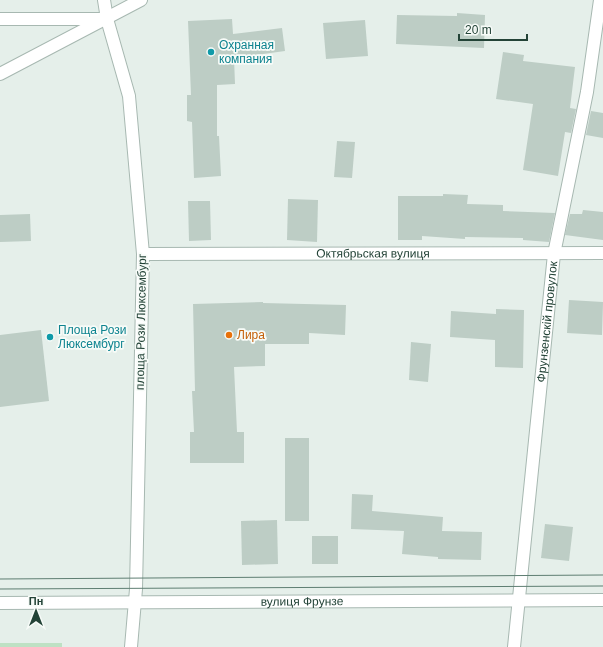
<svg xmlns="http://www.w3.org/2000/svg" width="603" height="647" font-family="Arial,sans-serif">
  <rect width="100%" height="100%" fill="#e5efea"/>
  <rect fill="#bee1c4" x="0" y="643" width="62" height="4"/>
  <g fill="#bdcdc5">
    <polygon points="457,13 485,15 484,48 396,44 397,15 457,16"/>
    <polygon points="232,19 233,34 282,28 285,51 234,58 235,84 217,85 217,136 219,136 221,176 194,178 192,122 187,121 187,95 191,95 188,21"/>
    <polygon points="365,20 368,56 326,59 323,23"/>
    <polygon points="503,52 524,55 523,61 575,67 570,108 576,109 571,133 565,132 558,176 523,170 533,104 496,99"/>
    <polygon points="591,111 603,113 603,138 586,135"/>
    <polygon points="337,141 355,142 352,178 334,177"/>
    <polygon points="443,194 468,195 467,204 503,205 503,211 555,213 549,242 523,240 523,238 465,237 465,239 422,236 422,240 398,240 398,196 443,196"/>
    <polygon points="288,199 318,200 317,242 287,240"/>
    <polygon points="188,201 210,201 211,240 189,241"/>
    <polygon points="583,210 603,212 603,240 565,235 570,214 582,214"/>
    <polygon points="30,214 31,241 0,242 0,215"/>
    <polygon points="569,300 603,302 602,335 567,333"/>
    <polygon points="263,302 263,303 346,305 345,335 309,333 309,344 265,344 265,366 234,367 237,432 244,432 244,463 190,463 190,432 194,432 192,391 195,391 193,304"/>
    <polygon points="496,309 524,310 523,368 495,367 495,340 450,337 451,311 496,314"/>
    <polygon points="41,330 49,401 0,407 0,335"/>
    <polygon points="411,342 431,344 428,382 409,380"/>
    <rect x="285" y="438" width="24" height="83"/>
    <polygon points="352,494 373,495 372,511 443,517 442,531 482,532 481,560 438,559 438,557 402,554 404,531 351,529"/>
    <polygon points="277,520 278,564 242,565 241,521"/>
    <polygon points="545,524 573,527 569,561 541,558"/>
    <rect x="312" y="536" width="26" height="28"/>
  </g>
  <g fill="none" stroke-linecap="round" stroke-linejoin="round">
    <defs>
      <g id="minor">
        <polyline points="104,0 107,19 129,96 143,254 136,589 131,647"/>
        <polyline points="0,19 104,19"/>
        <polyline points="0,74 141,0"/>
        <path id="s1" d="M143,254L603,253"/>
        <path id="s2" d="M0,603L603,600"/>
        <path id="s3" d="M514,647L554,254L587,92L600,0"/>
      </g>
    </defs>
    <use href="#minor" stroke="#a7b8b1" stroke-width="14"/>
    <use href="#minor" stroke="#fff" stroke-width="12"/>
    <g stroke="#5e7e72" stroke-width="1">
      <polyline points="0,579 603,575"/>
      <polyline points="0,589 603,586"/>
    </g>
  </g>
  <g fill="#0f9aa8" stroke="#f7fbf8" stroke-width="1.5">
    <circle cx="211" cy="52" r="4"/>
    <circle cx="50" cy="337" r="4"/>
  </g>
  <circle fill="#e8710a" stroke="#f7fbf8" stroke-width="1.5" cx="229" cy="335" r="4"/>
  <g text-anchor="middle" stroke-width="3.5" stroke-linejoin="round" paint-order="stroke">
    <g font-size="12" fill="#0d838f" stroke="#f7fbf8" text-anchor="start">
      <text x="219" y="49">Охранная<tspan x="219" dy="14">компания</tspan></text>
      <text x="58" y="334">Площа Рози<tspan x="58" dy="14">Люксембург</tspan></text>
    </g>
    <g font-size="12" fill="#234337" stroke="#f7fbf8">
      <text dy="4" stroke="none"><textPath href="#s1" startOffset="230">Октябрьская вулиця</textPath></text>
      <text transform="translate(141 322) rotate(-89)" y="4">площа Рози Люксембург</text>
      <text dy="4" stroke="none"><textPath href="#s3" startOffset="327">Фрунзенскій провулок</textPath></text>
      <text dy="4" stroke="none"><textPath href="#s2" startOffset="302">вулиця Фрунзе</textPath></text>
    </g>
    <g font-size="12" fill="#c56008" stroke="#f7fbf8" text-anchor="start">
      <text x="237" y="339">Лира</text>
    </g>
  </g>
  <g transform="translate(36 611)" stroke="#f7fbf8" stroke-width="3" paint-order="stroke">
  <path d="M0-3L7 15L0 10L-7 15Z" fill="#234337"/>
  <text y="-6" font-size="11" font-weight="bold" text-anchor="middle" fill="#234337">Пн</text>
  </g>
  <path d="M459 34v6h68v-6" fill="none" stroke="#234337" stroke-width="2"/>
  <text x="465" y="34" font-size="12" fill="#234337" stroke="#f7fbf8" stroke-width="3" paint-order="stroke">20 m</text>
</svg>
